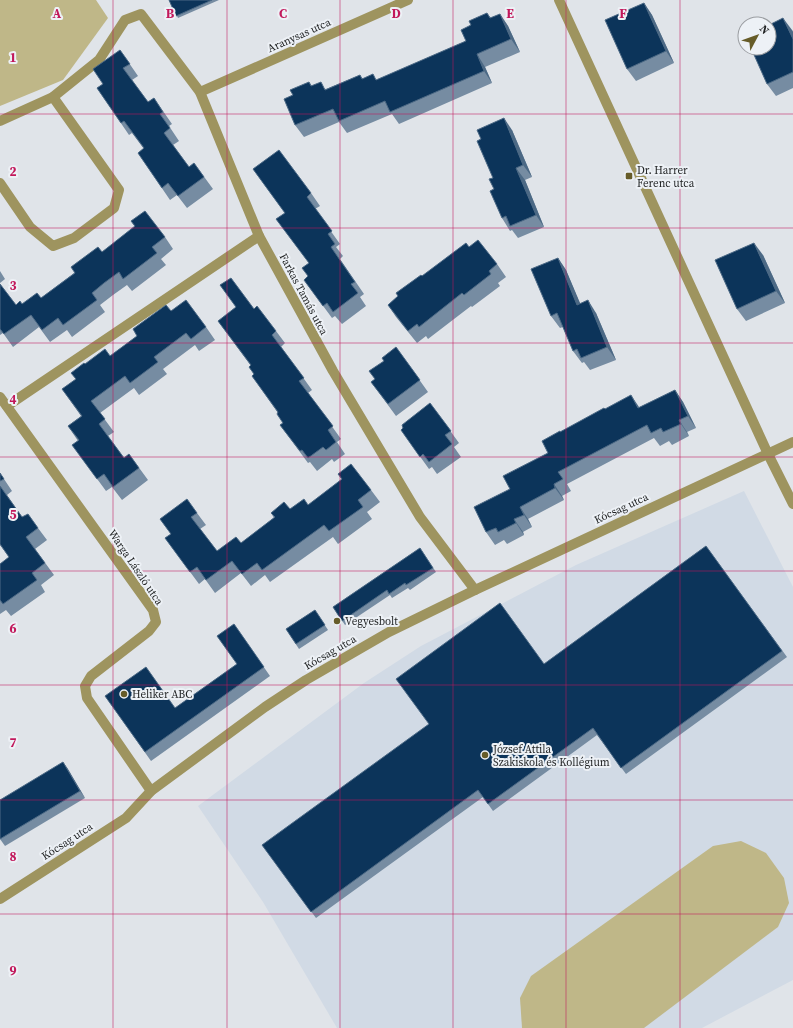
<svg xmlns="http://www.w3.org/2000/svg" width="793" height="1028" font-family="'Source Serif 4',serif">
  <rect width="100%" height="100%" fill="#e0e4e9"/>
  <polygon fill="#d1dae5" points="744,491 793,587 793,980 702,1028 337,1028 263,902 198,806 364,683 421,646 576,565"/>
  <g fill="#bfb788">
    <polygon points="0,0 96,0 108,18 63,80 0,106"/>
    <polygon points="741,841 766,853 784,878 789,903 778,927 644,1028 522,1028 520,998 531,976 713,846"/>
  </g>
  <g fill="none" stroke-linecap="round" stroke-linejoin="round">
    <g stroke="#9e945f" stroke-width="10">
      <polyline points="559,0 768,454 793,504"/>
      <polyline points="200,92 408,0"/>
      <polyline points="0,121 53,97 99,60 125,20 141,14 200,92 259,236 333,371 420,517 475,590"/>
      <polyline points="0,183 30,227 53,246 74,238 114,208 119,190 53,97"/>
      <polyline points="0,397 153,610 156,622 149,631 91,676 85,686 87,698 151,791"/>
      <polyline points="7,406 259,236"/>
      <polyline points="0,899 126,818 151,791 265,707 306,680 389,632 475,590 793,442"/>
    </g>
  </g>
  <g fill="#768ca2">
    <polygon points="169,0 219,0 178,18"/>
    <polygon points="644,3 652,15 674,63 636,81 627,69"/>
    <polygon points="487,13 491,18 500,14 508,26 520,52 485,67 492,83 399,124 392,114 347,133 339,122 304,137 295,125 293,95 309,82 312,86 326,89 360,75 362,78 377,80 466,41 471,25"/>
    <polygon points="792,30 793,32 793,88 776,96 767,84"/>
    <polygon points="120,50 138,76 132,80 148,102 154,98 172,124 169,126 179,141 173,145 189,167 194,163 213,189 187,208 177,195 170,200 138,153 144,149 132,133 129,135 97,88 103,84"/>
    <polygon points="512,130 532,177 525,180 544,227 518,238 512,230 510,231 502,218 494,189 493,178"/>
    <polygon points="253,169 311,193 320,206 315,209 340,244 336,247 343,256 340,259 364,294 360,297 366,306 342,324 335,316 332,318 304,280 308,277 309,263 276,219 285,213"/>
    <polygon points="131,221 165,237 173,249 161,259 166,265 132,291 127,285 113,295 100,305 105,312 72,337 67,330 50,342 39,327 13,347 3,333 0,335 0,284 16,305 22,304 41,298 135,227"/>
    <polygon points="469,247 497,264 506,277 498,283 500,286 472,307 471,306 428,339 426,336 417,343 396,317 388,305 398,296 422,276"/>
    <polygon points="763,255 785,303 746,321 737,309"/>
    <polygon points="558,258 566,270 580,304 596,313 616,360 590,370 584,362 582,363 573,351 563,327 560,328 551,316"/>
    <polygon points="0,271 5,279 0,283"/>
    <polygon points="254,309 276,331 285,343 281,347 312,390 308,393 341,439 337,442 345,454 334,462 332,459 317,471 310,462 308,463 280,425 283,423 278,413 252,376 254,374 249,367 251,366 218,321"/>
    <polygon points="171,311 206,327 215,340 199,351 195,345 163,369 167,374 139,395 134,388 100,413 114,432 108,436 124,458 129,454 148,480 122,500 112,487 106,491 81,457 78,441 68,426 81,416 62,389 76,380 85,364 110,356"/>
    <polygon points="396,347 428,392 396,416 371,382 375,379 384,361"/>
    <polygon points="675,390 683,402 696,428 687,432 689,436 672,445 669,441 660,446 654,438 567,484 571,491 562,496 564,500 528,519 532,527 523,532 524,535 507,544 504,540 495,545 486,532 510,489 548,453 560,432 605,409 640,407"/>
    <polygon points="430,403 459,443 454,447 461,457 437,474 432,467 429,469 401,430"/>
    <polygon points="0,473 12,491 7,495 22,517 38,528 47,540 35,549 54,575 41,585 45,592 11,616 6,610 0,614 0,564 9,557 0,545"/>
    <polygon points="338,474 371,490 380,502 367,512 372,519 338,544 333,537 270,582 265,575 251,586 241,573 215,593 205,579 199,584 165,538 171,534 160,519 197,513 206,525 200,529 217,551 241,543 274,518 271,513 308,505 342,480"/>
    <polygon points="706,546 787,657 626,774 597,735 493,811 483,797 316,918 262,845 544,664"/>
    <polygon points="420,548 436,572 410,590 408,588 392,598 390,595 345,625 333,607"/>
    <polygon points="315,610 328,630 299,649 286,629"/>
    <polygon points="234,624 270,676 151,761 105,696 175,708 237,664"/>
    <polygon points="63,762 85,798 5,846 0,839"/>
  </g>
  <g fill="#4c6985">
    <polygon points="644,3 652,15 674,63 666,51"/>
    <polygon points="500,14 508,26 520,52 511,39"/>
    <polygon points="783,18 792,30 793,32 793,39"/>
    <polygon points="477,54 485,67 492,83 484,71"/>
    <polygon points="504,118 512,130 532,177 523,165"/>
    <polygon points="516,168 525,180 544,227 536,215"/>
    <polygon points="754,243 763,255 785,303 776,291"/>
    <polygon points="558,258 566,270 586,317 577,305"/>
    <polygon points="588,300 596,313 616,360 607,347"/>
    <polygon points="675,390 683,402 696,428 688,416"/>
    <polygon points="631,395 639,407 647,420 638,408"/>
    <polygon points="679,420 687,432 689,436 681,424"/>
    <polygon points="554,484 562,496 564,500 555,488"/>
    <polygon points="520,507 528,519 532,527 524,515"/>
    <polygon points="514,519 523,532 524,535 516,523"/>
    <polygon points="63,762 68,769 85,798 80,791"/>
  </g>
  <g fill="#0c345a" stroke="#4c6985">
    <polygon points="169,0 212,0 176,16"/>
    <polygon points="644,3 666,51 627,69 605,20"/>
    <polygon points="487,13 490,18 500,14 511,39 477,54 484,71 390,112 385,101 339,121 333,109 295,125 284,99 293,95 290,90 309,82 311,86 321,82 325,90 360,75 362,79 373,74 376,80 466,41 461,30 471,25 469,21"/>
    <polygon points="783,18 793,39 793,72 767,84 751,48 769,48 769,25"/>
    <polygon points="120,50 130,64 123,68 148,102 154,98 163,112 160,114 170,128 164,133 189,167 194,163 204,177 178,196 168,183 162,188 138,153 144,148 124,121 121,123 97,88 103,84 93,69"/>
    <polygon points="504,118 523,165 516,168 536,215 510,226 506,216 502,218 490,191 494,189 489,179 493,178 477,141 481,139 477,130"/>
    <polygon points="279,150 311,193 307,197 332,231 328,234 335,244 331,247 355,282 351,284 358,293 333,312 327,303 323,306 304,280 308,276 302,268 309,263 276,219 285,213 253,169"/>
    <polygon points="145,211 165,237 152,247 157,253 123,279 119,272 104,283 92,293 97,300 63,325 58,318 42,330 31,315 4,334 0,329 0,284 16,305 20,301 22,304 37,293 41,298 75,273 71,267 98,247 102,252 135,226 131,221"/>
    <polygon points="478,240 497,264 489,271 491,274 464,295 462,293 419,327 417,324 408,331 388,305 398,296 396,293 421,275 422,276 466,243 469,247"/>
    <polygon points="754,243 776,291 737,309 715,260"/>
    <polygon points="558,258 577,305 588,300 607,347 581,358 577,349 573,351 557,313 551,316 531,269"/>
    <polygon points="231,278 254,309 257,306 276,331 272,335 304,378 299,381 333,426 328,430 336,442 326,450 323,447 308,458 302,450 300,451 280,425 283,423 277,414 278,412 252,376 254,374 249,367 251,365 218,321 236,307 220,285"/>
    <polygon points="186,300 206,327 191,339 186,333 154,357 158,362 130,383 125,376 91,401 105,419 99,424 124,458 129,454 139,468 113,487 104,474 97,479 72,445 79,440 68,426 82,416 62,389 76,379 71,373 84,363 85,364 105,349 110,356 137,336 133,329 166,305 171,311"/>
    <polygon points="396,347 420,380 388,404 371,382 375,379 369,371 384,361 382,358"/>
    <polygon points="675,390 688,416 679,420 681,424 663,432 661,428 651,433 647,425 558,472 563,479 554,484 555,488 520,507 524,515 514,519 516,523 498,532 496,528 486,532 474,507 510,489 503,476 548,453 542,441 560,431 560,432 604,408 605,409 631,395 638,408"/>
    <polygon points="430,403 451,431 445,435 452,444 429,462 423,454 420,457 401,430 403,428 402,425"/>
    <polygon points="351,464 371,490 358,500 363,507 329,531 324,525 262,570 257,563 242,574 232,561 206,580 197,567 190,572 165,538 171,534 160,519 187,499 197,513 191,517 217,551 236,537 241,543 275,517 271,513 284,502 290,509 304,499 308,505 342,479 338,474"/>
    <polygon points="0,473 4,479 0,481"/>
    <polygon points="0,486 22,517 28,514 38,528 26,537 45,563 32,573 37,580 3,604 0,600 0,564 9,557 0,544"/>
    <polygon points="706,546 782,651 621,768 593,728 488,804 478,790 311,912 262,845 429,724 396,679 500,603 544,664"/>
    <polygon points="420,548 433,568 406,585 405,583 389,594 387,590 342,621 333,607"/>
    <polygon points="315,610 325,625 296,644 286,629"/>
    <polygon points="234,624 264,667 145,752 105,696 146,667 175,708 237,664 217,636"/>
    <polygon points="63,762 80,791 0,839 0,800"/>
  </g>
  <path fill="none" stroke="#c2185b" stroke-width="1" stroke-opacity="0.55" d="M113,0V1028M227,0V1028M340,0V1028M453,0V1028M566,0V1028M680,0V1028M0,114H793M0,228H793M0,343H793M0,457H793M0,571H793M0,685H793M0,800H793M0,914H793"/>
  <g fill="#665c29" stroke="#edf1f6" stroke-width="1.5">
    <rect x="625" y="172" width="8" height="8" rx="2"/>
    <circle cx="337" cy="621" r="4"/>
    <circle cx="124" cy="694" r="4"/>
    <circle cx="485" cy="755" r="4"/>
  </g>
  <g text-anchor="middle" stroke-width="4" stroke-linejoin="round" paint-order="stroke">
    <g font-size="11" fill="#1e2021" stroke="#edf1f6">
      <text transform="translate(299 35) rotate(-24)" y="4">Aranysas utca</text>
      <text transform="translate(304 294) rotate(62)" y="4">Farkas Tamás utca</text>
      <text transform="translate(621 508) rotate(-25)" y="4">Kócsag utca</text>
      <text transform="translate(136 567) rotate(56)" y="4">Warga László utca</text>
      <text transform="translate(330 652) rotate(-30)" y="4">Kócsag utca</text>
      <text transform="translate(67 841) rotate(-33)" y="4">Kócsag utca</text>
    </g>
    <g font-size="11" fill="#1e2021" stroke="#edf1f6" text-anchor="start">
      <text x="637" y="174">Dr. Harrer<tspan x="637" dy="13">Ferenc utca</tspan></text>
      <text x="345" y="625">Vegyesbolt</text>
      <text x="132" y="698">Heliker ABC</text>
      <text x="493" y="753">József Attila<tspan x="493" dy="13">Szakiskola és Kollégium</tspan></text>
    </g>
  </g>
  <g font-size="13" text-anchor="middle" font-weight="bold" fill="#c2185b" stroke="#edf1f6" stroke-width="4" stroke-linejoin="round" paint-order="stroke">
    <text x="57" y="18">A</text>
    <text x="170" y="18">B</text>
    <text x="283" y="18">C</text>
    <text x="396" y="18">D</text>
    <text x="510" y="18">E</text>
    <text x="623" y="18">F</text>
    <text x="13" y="62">1</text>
    <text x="13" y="176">2</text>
    <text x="13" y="290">3</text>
    <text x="13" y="404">4</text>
    <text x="13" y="519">5</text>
    <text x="13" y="633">6</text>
    <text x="13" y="747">7</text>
    <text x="13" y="861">8</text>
    <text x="13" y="975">9</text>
  </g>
  <g transform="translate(757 36) rotate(49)"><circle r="19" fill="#edf1f6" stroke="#9a9da1"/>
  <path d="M0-3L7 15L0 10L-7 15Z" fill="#665c29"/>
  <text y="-6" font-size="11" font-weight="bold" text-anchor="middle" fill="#1e2021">N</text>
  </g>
</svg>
